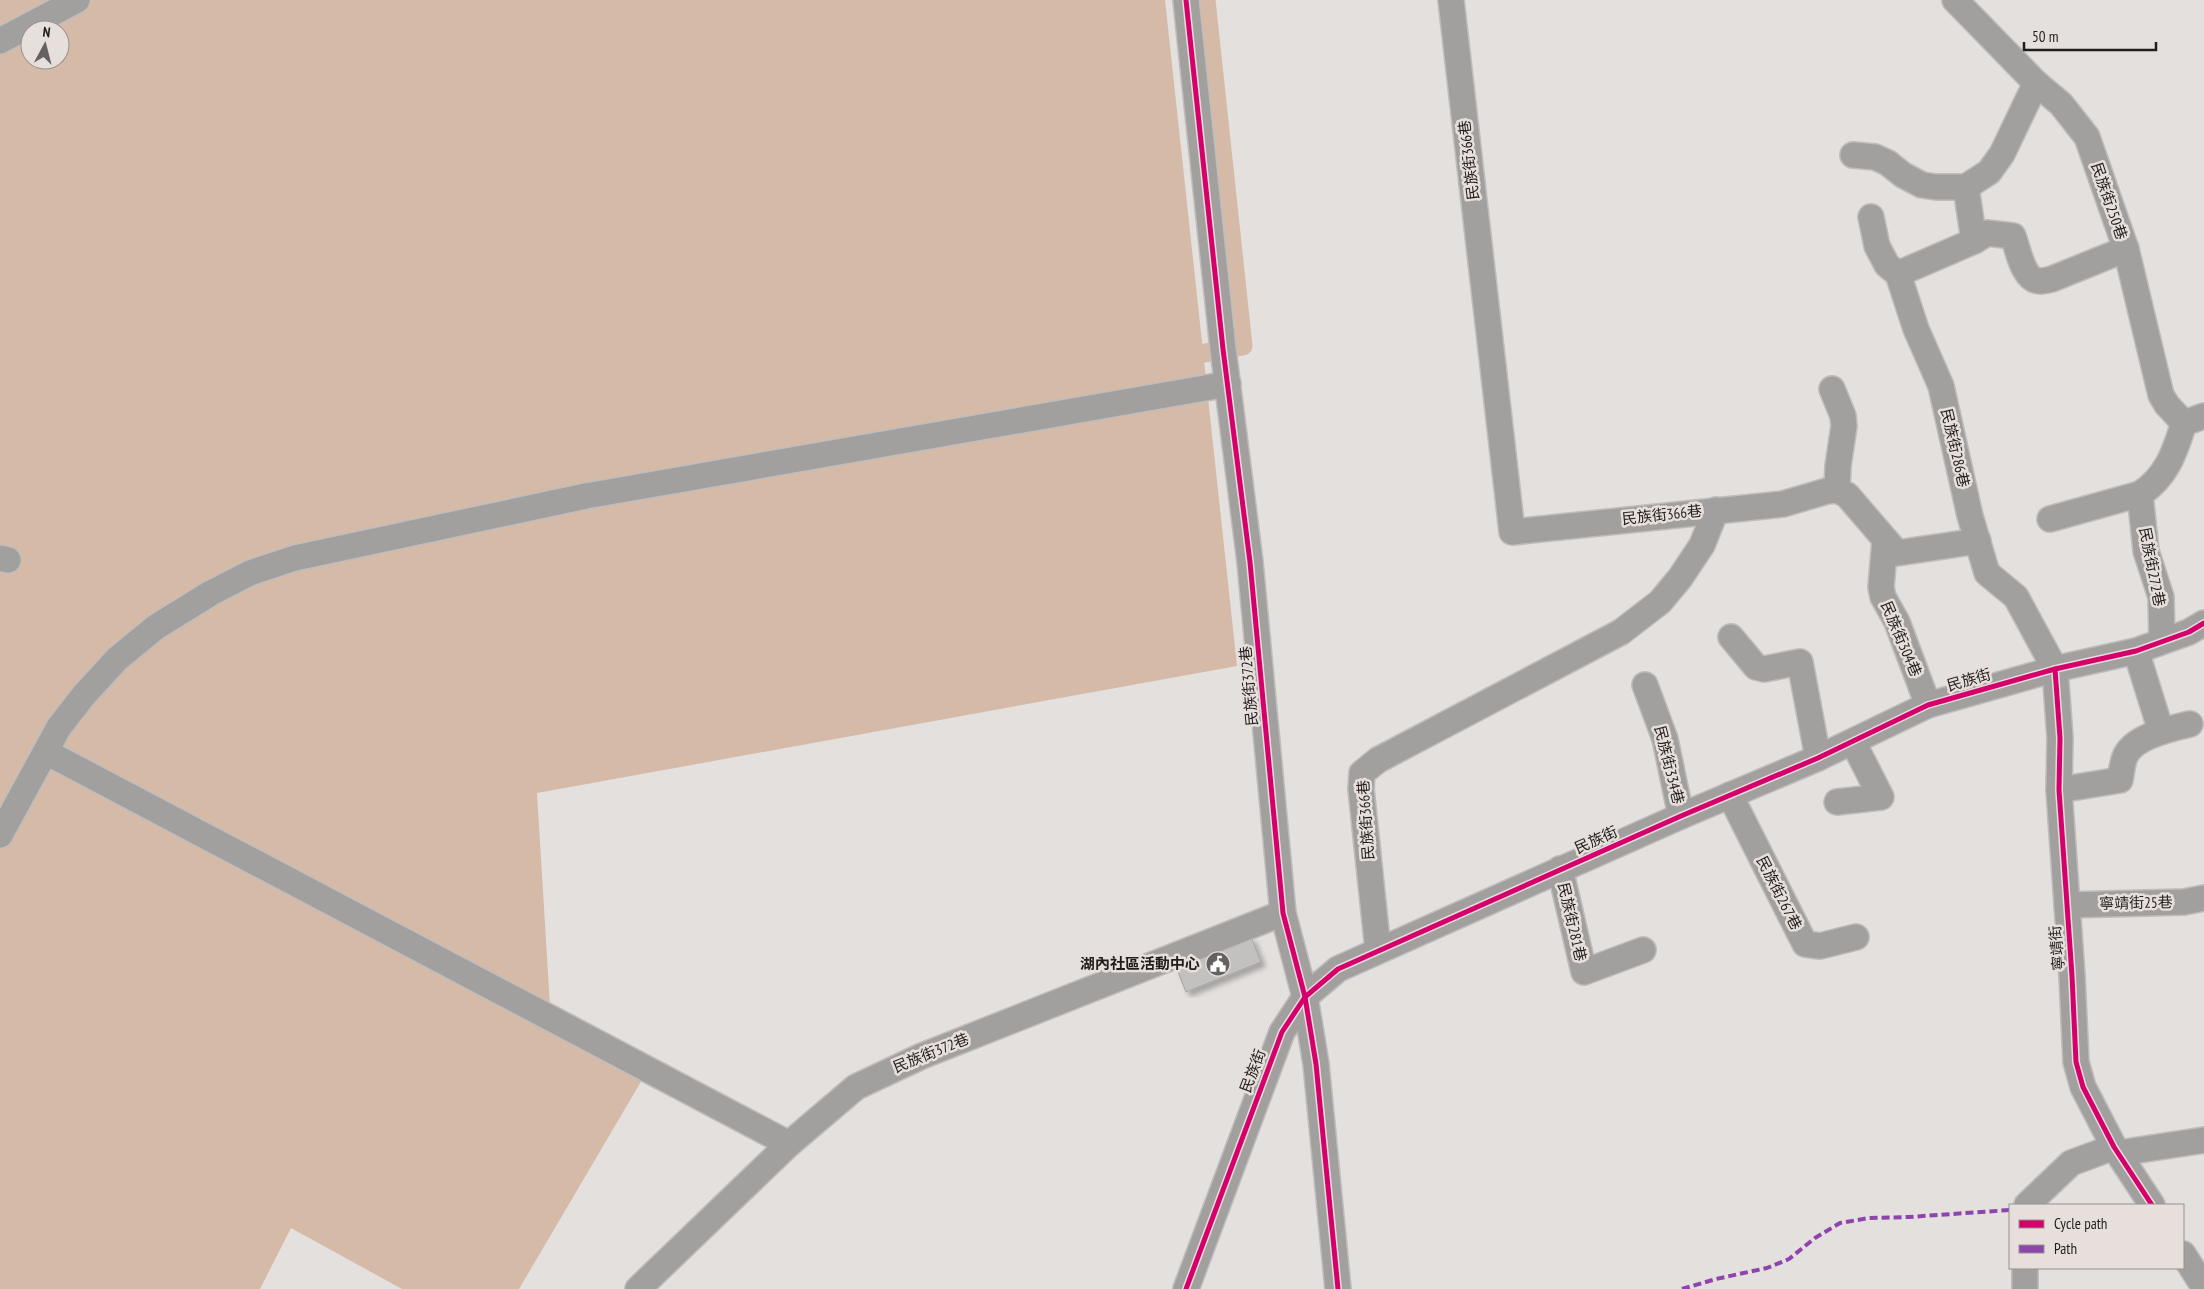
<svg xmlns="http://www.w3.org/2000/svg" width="2204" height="1289" font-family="'PT Sans Narrow','Noto Sans TC',sans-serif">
  <defs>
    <filter id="shadow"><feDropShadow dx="4.5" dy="4.5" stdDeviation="2.5" flood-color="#0004"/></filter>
  </defs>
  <rect width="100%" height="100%" fill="#e3e0de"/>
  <path fill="#d5baa8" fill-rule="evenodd" d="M0,0H1165L1237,666L537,793L550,1006L649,1068L519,1289H402L291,1228L260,1289H0ZM30,30H60V60H30Z"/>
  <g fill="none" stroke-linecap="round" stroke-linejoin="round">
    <polyline stroke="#d5baa8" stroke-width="19" points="1178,358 1243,346 1206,0"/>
  </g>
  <polygon fill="#c3c1bf" stroke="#a5a2a1" filter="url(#shadow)" points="1251,937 1261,962 1186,992 1176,967"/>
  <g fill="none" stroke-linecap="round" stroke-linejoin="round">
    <defs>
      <g id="minor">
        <polyline points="1186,0 1223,349 1250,562 1283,913 1305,997 1316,1064 1338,1289"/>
        <polyline points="1451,0 1512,532 1783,504 1827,491 1837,490 1847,495 1897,553 1978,541"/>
        <polyline points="1955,0 2036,83 2061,104 2087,137 2126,249 2161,395 2167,405 2184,423 2204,416"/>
        <polyline points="0,41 77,0"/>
        <polyline points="1853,155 1875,157 1888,163 1903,175 1922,185 1936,187 1966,187 1989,172 2002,154 2036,83"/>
        <polyline points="1966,187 1974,241"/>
        <polyline points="1871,217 1877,246 1887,265 1898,274 1916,329 1941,386 1970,516 1987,573 2016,597 2055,669 2060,738 2059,790 2072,976 2076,1062 2083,1087 2114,1147 2152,1205"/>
        <path d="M1898,274L1974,241L1987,233L2013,236C2018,249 2023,281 2040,281C2044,281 2048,280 2052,279L2126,249"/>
        <polyline points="1832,389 1843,416 1844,426 1838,466 1837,490"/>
        <polyline points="2140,494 2146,551 2161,597 2162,641"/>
        <path d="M2050,519L2140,494C2167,477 2175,451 2184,423"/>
        <polyline points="1885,540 1881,587 1883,597 1897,622 1928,705"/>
        <polyline points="0,558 8,560"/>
        <polyline points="1731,637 1756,667 1764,669 1800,662 1818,758"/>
        <polyline points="2136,651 2161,731"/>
        <polyline points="1645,685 1665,739 1681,816"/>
        <polyline points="46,752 789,1144"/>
        <path d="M2059,790L2120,780C2122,771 2122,760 2127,753C2137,736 2172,728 2190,724"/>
        <polyline points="1730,795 1805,944 1820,946 1856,937"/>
        <polyline points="1837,802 1881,797 1853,742"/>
        <polyline points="0,835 59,727 84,695 117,659 156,627 211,593 250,573 295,558 586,496 1228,384"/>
        <polyline points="1560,869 1584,972 1643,950"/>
        <polyline points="2067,905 2184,902 2204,898"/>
        <polyline points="1378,950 1361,789 1362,773 1378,760 1621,632 1660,602 1680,578 1702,545 1716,510"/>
        <polyline points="2119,1153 2204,1140"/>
        <polyline points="2027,1205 2071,1163 2114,1147"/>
        <polyline points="2183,1254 2204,1287"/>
        <polyline points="2025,1268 2025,1289"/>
        <polyline points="638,1289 789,1144 856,1087 922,1056 1283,913"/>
        <polyline points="1186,1289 1282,1032 1305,997 1338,969 1681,816 1818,758 1928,705 2055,669 2136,651 2189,632 2204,623"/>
      </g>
    </defs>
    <use href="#minor" stroke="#bfbdbc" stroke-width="28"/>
    <use href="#minor" stroke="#a2a09f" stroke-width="25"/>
    <polyline stroke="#8e44ad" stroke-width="4" stroke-dasharray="8 4" stroke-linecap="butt" points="1682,1289 1716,1279 1767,1268 1789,1259 1815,1238 1840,1223 1869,1218 1909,1217 2010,1210"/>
    <defs>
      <g id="cycleway">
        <polyline points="1186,0 1223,349 1250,562 1283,913 1305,997 1316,1064 1338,1289"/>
        <polyline points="2055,669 2060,738 2059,790 2072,976 2076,1062 2083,1087 2114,1147 2152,1205"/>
        <polyline points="1186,1289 1282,1032 1305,997 1338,969 1681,816 1818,758 1928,705 2055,669 2136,651 2189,632 2204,623"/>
      </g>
    </defs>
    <use href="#cycleway" stroke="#e6dfdb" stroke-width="8"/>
    <use href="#cycleway" stroke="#d6006c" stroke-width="5"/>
  </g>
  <defs>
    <symbol id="civic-disc" viewBox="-11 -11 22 22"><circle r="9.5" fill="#646160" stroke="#e6dfdb"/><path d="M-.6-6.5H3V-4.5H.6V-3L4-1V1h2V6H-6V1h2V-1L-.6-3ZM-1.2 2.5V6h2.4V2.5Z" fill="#fff"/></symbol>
  </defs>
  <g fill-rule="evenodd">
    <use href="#civic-disc" x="1204" y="950" width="28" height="28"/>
  </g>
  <g text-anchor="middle" stroke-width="5" stroke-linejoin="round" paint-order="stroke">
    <g font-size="15" fill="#201d1c" stroke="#e6dfdb">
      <text transform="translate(1469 160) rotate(-97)" y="5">民族街366巷</text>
      <text transform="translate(2109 201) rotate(71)" y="5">民族街250巷</text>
      <text transform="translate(1955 448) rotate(77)" y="5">民族街286巷</text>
      <text transform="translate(1662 515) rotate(-6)" y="5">民族街366巷</text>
      <text transform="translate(2152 567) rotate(79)" y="5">民族街272巷</text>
      <text transform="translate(1901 639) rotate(67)" y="5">民族街304巷</text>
      <text transform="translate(1969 680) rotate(-16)" y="5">民族街</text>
      <text transform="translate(1249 686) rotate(-95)" y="5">民族街372巷</text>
      <text transform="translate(1669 765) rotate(76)" y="5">民族街334巷</text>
      <text transform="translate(1366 820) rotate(-94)" y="5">民族街366巷</text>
      <text transform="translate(1596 840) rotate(-24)" y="5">民族街</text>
      <text transform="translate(1779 893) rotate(63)" y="5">民族街267巷</text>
      <text transform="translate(2136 903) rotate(-1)" y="5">寧靖街25巷</text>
      <text transform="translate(1572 922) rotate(77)" y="5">民族街281巷</text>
      <text transform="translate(2057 948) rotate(-95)" y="5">寧靖街</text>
      <text transform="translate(931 1053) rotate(-22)" y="5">民族街372巷</text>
      <text transform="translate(1253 1071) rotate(-69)" y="5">民族街</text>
    </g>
    <g font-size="15" font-weight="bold" fill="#201d1c" stroke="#e6dfdb" text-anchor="end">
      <text x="1200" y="969">湖內社區活動中心</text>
    </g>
  </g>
  <rect x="2009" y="1204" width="175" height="65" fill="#e6dfdb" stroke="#97918f"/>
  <rect x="2019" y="1220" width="25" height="8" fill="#d6006c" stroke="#97918f"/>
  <text x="2054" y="1229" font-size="15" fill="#201d1c">Cycle path</text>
  <rect x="2019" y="1245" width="25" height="8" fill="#8e44ad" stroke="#97918f"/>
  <text x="2054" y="1254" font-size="15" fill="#201d1c">Path</text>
  <g transform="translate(45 45) rotate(7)"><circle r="24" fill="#e6dfdb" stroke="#97918f"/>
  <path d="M0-4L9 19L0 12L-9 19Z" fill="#646160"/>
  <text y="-8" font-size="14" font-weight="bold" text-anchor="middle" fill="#201d1c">N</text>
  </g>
  <path d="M2024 42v8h132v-8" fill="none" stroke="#201d1c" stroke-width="2.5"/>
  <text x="2032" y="42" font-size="15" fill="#201d1c" stroke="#e6dfdb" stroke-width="4" paint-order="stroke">50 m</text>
</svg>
